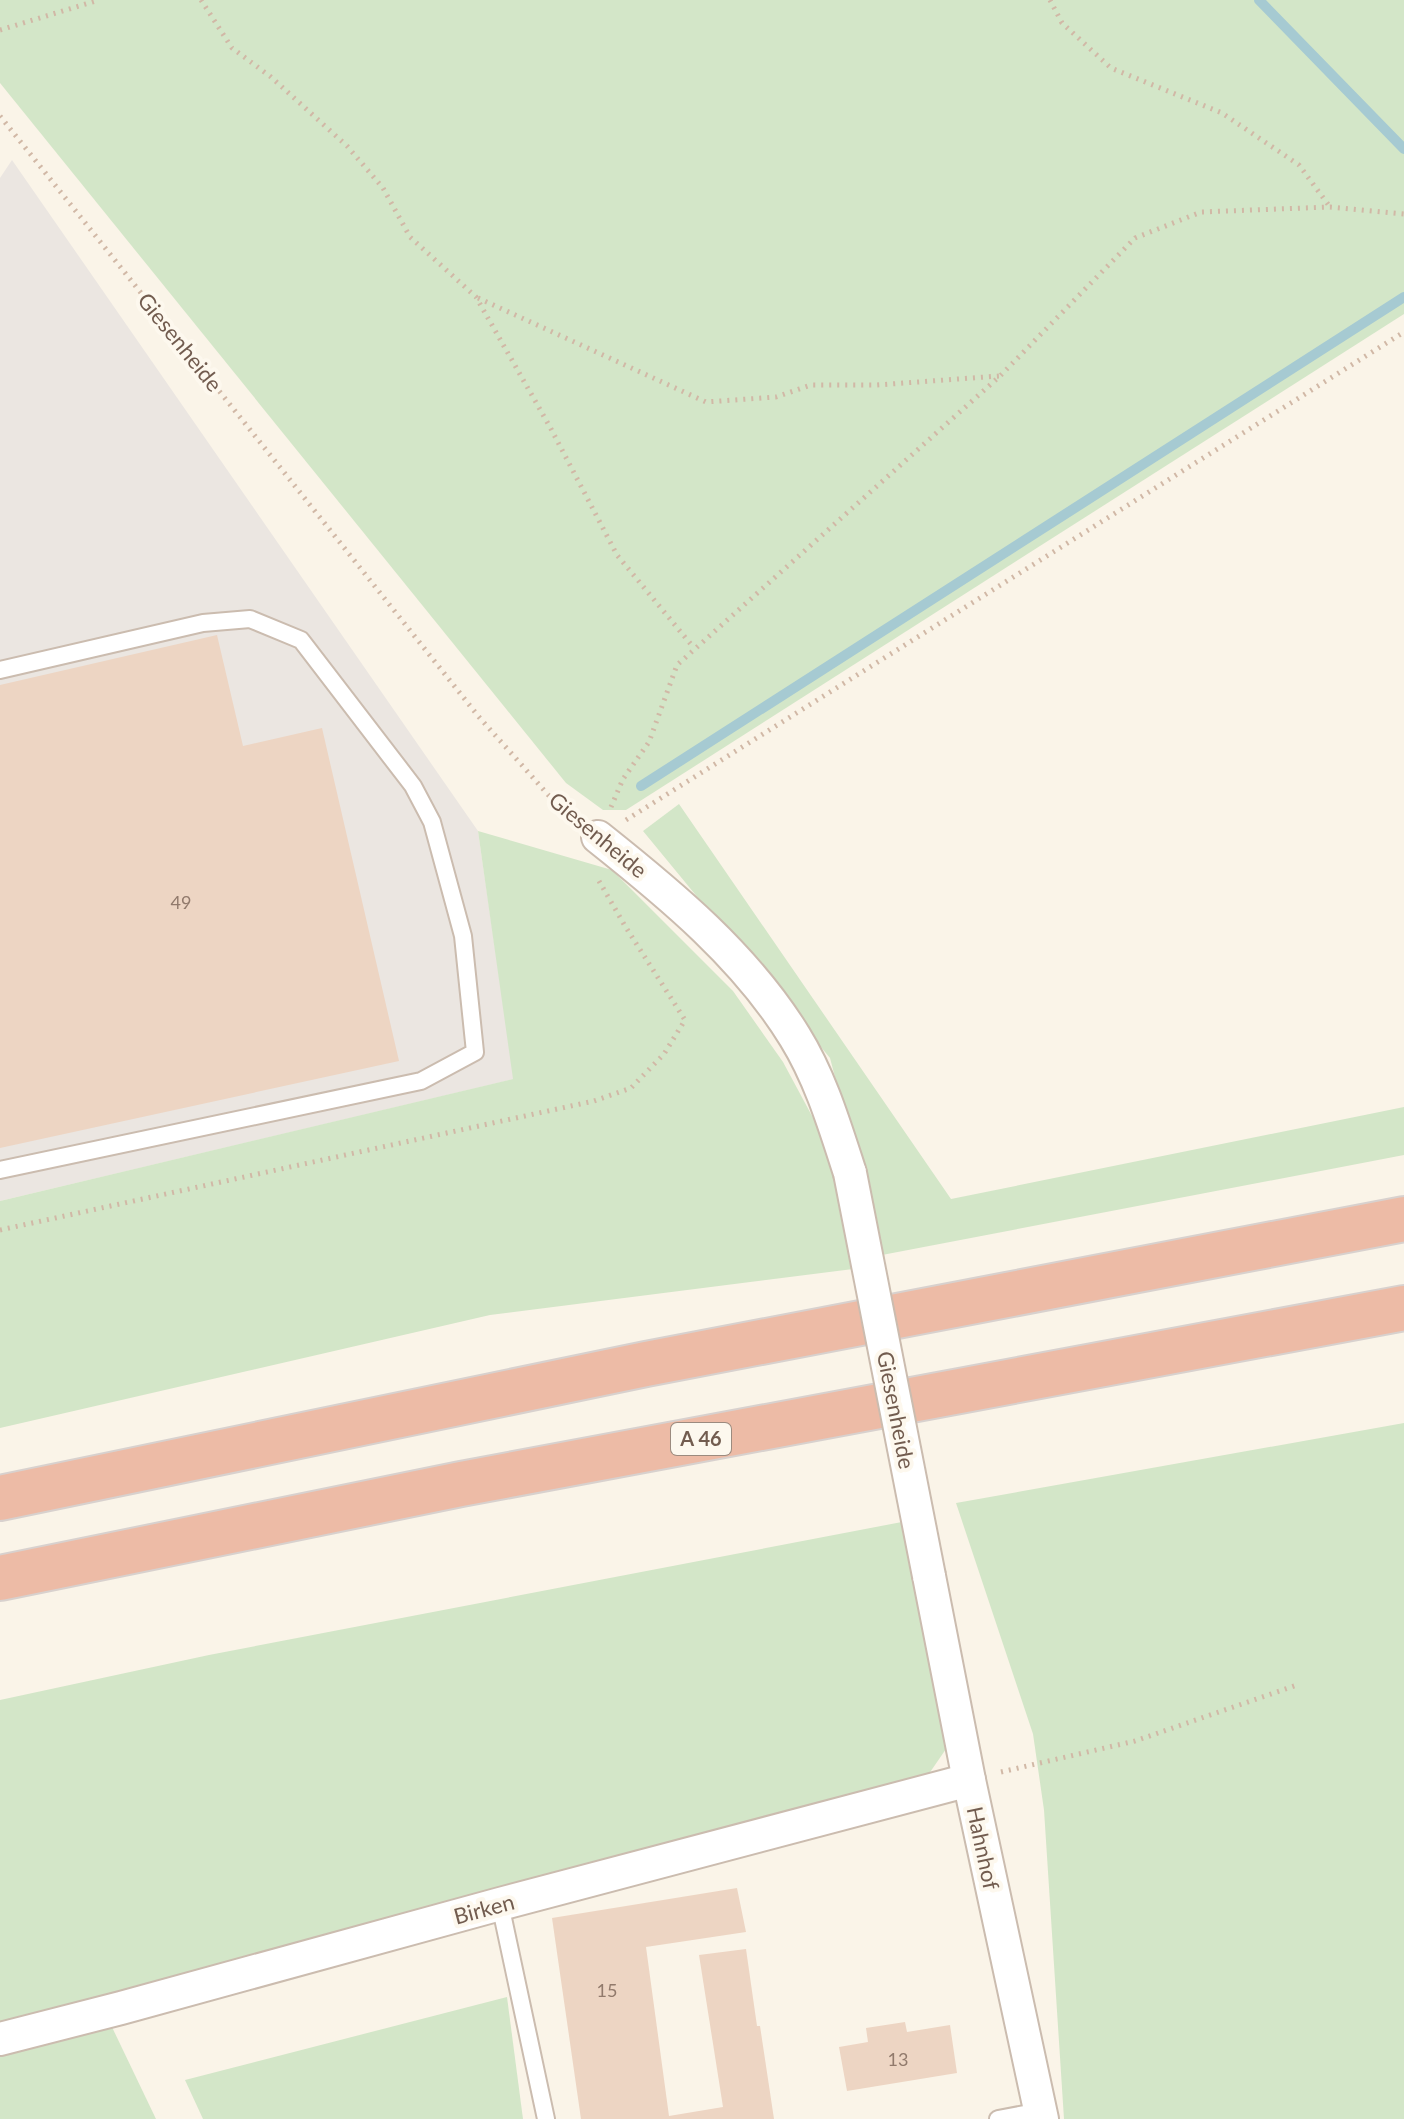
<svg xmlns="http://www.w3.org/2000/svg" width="1404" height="2119" font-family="Lato,sans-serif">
  <rect width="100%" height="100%" fill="#faf4e8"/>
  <polygon fill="#ebe6e1" points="12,160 478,831 514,1079 0,1201 0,178"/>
  <g fill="#d3e6c8">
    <polygon points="0,0 1404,0 1404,314 626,810 603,810 566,783 0,83"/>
    <polygon points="679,804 951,1199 1404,1107 1404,1155 882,1255 830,1058 643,831"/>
    <polygon points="478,831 612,870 733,991 783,1062 826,1142 853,1269 490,1315 0,1428 0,1201 513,1079"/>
    <polygon points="1404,1423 1404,2119 1064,2119 1044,1810 1033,1734 956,1503"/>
    <polygon points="907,1521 946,1749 924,1781 0,2028 0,1700 209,1655"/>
    <polygon points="507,1997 523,2119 203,2119 185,2080"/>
    <polygon points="111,2025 156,2119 0,2119 0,2057"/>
  </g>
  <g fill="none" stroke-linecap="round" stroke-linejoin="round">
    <g stroke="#a6cad2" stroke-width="10">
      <polyline points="1259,0 1404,149"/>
      <polyline points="641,786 1404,297"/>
    </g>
  </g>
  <g fill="#edd5c3">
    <polygon points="217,635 243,746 322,728 399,1061 0,1148 0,685"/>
    <polygon points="737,1888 746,1932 646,1947 669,2116 723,2107 699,1955 746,1949 757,2026 760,2026 774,2119 581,2119 552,1918"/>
    <polygon points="905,2022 907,2032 950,2025 957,2073 847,2091 839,2047 868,2042 866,2028"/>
  </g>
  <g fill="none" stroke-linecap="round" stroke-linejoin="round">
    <defs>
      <g id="lane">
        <polyline points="0,670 203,623 250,619 301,640 413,786 432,822 463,936 475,1052 421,1081 0,1170"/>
        <polyline points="500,1904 546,2119"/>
        <polyline points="998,2119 1041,2111"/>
      </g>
      <g id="street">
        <path d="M598,837C671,895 746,957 795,1037C821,1079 835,1127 850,1173"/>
        <polyline points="929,1576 969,1780 1042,2119"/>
        <polyline points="0,2039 121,2008 500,1904 969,1780"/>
      </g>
      <g id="highway">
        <polyline points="0,1498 646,1364 1404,1219"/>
        <polyline points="0,1578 461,1484 1404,1308"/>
      </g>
    </defs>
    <use href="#lane" stroke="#cbbcaf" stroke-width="20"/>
    <use href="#street" stroke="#cbbcaf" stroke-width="36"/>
    <use href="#highway" stroke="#d8d1ce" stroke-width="48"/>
    <g stroke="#d1b8a6" stroke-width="5" stroke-dasharray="2 6" stroke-linecap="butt">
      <polyline points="201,0 232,48 271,77 347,146 383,188 410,237 476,297 550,427 617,555 694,648"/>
      <polyline points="1050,0 1062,23 1111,68 1222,113 1299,165 1330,207"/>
      <polyline points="0,30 99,0"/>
      <polyline points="0,116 479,717 559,807 572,817"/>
      <polyline points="478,298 706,402 776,397 811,385 877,385 999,376"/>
      <polyline points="611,807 623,779 649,742 677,665 1000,376 1135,238 1201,212 1330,207 1404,214"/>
      <polyline points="626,820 1404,332"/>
      <polyline points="0,1230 594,1101 631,1088 664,1054 685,1020 625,926 599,881"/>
      <polyline points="1001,1772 1135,1741 1297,1685"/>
    </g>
    <use href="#lane" stroke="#fff" stroke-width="16"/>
    <use href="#street" stroke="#fff" stroke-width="32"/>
    <use href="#highway" stroke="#edbba6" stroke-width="44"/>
    <defs>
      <polyline id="street-bridge" points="850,1173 929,1576"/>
    </defs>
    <use href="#street-bridge" stroke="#cbbcaf" stroke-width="36" stroke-linecap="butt"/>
    <use href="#street-bridge" stroke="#fff" stroke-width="32"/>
  </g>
  <g text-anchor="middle" stroke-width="8" stroke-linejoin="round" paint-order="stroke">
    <g font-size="18" fill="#917a6c">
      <text x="181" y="909">49</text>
      <text x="607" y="1997">15</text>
      <text x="898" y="2066">13</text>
    </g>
    <rect fill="#fdf8ee" stroke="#9c8b7f" stroke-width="2" x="671" y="1423" width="60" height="32" rx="6"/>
    <g font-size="20" font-weight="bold" fill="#725c4f">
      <text x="701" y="1446">A 46</text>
    </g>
    <g font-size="22" fill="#725c4f" stroke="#fdf8ee">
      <text transform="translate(180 342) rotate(51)" y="8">Giesenheide</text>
      <text transform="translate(598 835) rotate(40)" y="8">Giesenheide</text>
      <text transform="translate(896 1410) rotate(79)" y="8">Giesenheide</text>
      <text transform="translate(983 1848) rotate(78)" y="8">Hahnhof</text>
      <text transform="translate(484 1909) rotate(-15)" y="8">Birken</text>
    </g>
  </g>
</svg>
